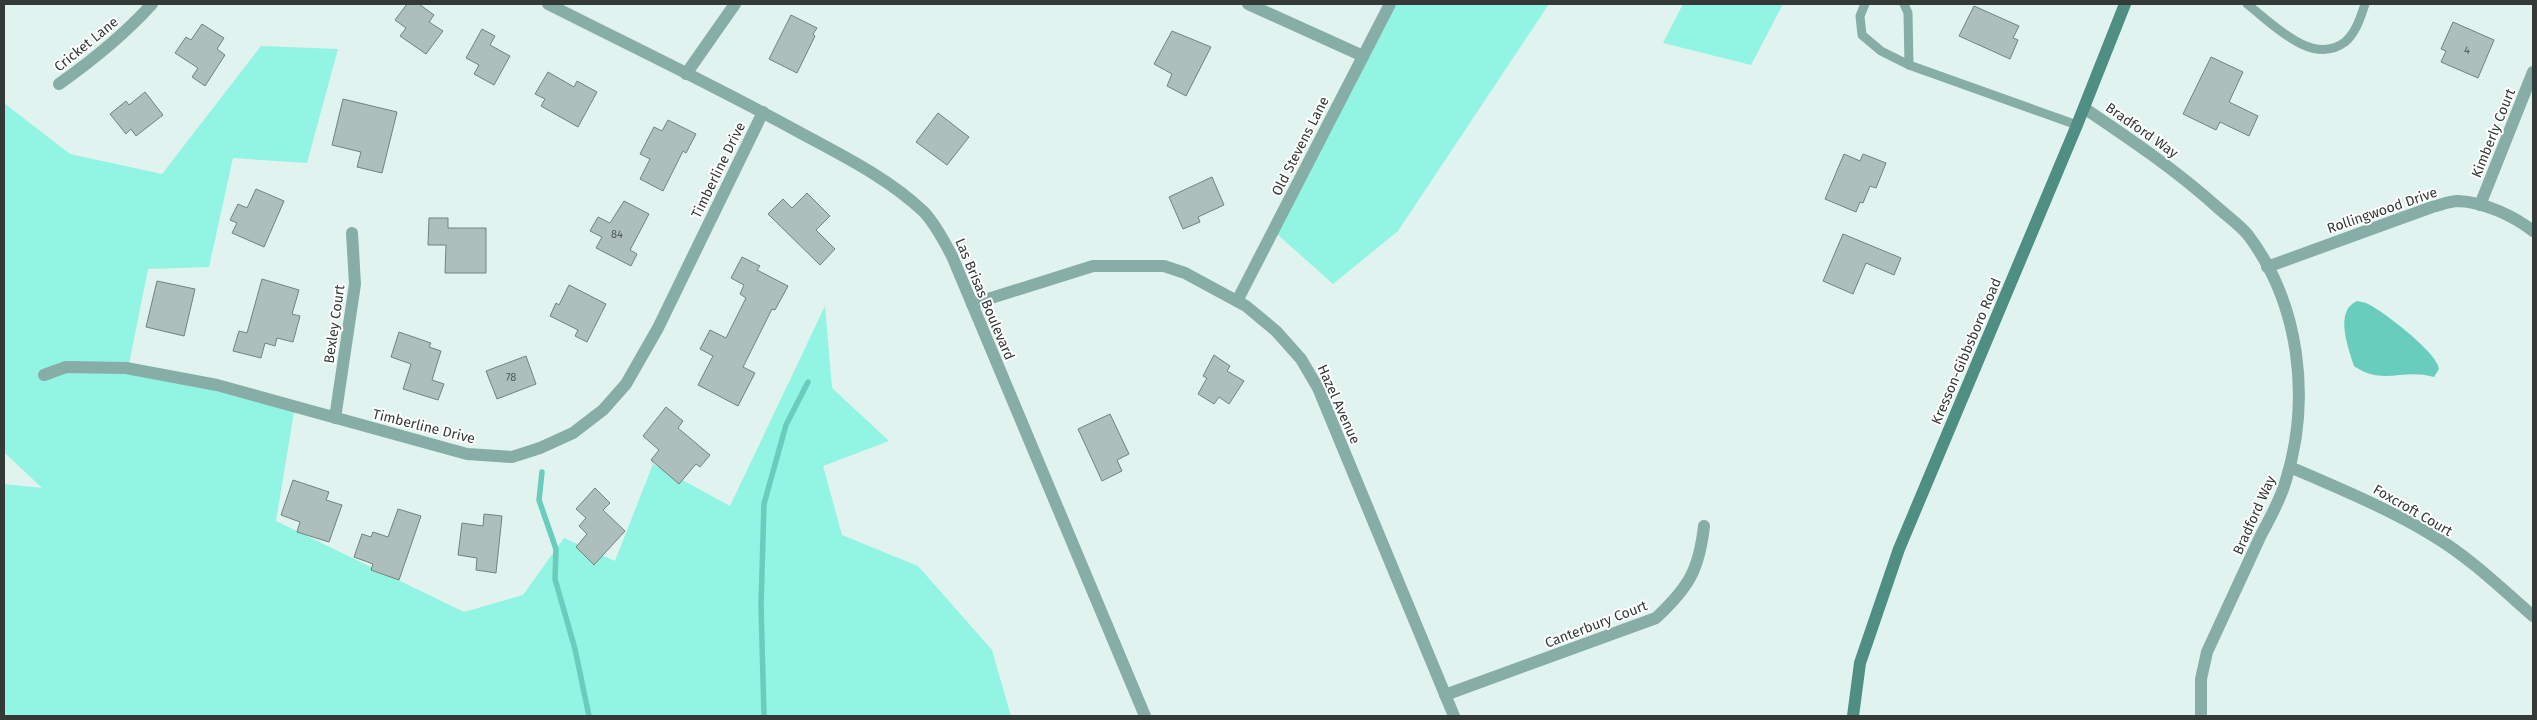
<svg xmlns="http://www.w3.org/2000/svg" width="2537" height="720" font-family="'Fira Sans',sans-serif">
  <rect width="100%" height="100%" fill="#e0f3ef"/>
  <g fill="#92f4e2">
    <polygon points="1393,4 1549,4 1398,231 1333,284 1277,234"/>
    <polygon points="1683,4 1783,4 1751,65 1663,43"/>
    <polygon points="261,46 338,49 307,163 233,158 209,267 148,269 129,364 295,406 276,521 464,612 523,595 564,538 615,561 653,464 730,506 825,306 832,388 889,441 823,466 842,535 918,566 992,650 1011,716 4,716 4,484 42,488 4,452 4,103 70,154 162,174"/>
  </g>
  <path fill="#68cdbc" d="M2357,301C2360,302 2365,302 2368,304C2383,311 2439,354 2439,369L2434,377C2402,368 2383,386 2354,366C2348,347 2334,311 2357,301Z"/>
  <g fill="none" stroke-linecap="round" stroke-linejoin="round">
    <g stroke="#68cdbc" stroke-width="5.5">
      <polyline points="542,472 539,500 556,549 555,579 575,649 589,716"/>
      <polyline points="764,716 761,605 764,504 786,425 808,382"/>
    </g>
  </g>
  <g fill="#adbfbb" stroke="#72837f">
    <polygon points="407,4 419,4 434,15 429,22 443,31 426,54 400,36 406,28 395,20"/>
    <polygon points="1974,6 2019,26 2013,38 2018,40 2010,59 1959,36"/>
    <polygon points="791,15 817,28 813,34 815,36 797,73 769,59"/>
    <polygon points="2453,22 2494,40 2478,78 2441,62 2446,51 2441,49"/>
    <polygon points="202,24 224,38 217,49 225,55 205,86 192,77 198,68 175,53 186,37 191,40"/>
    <polygon points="482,29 495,36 490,45 510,56 494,85 474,74 479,65 466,58"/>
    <polygon points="1172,31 1211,47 1186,96 1167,86 1172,74 1154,64"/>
    <polygon points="2211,57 2243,72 2229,102 2258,116 2249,136 2220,122 2216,130 2183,114"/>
    <polygon points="548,72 574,87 577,81 597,92 578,127 541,106 545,99 535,94"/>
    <polygon points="145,92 163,115 136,136 131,129 126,134 110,114 126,101 129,105"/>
    <polygon points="343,99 397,112 382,173 357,167 361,152 332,145"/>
    <polygon points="938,113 969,137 947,165 916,142"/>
    <polygon points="668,120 696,134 686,153 683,151 663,191 640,179 650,159 640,154 654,127 662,131"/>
    <polygon points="1844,154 1860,161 1863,154 1886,163 1876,188 1870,186 1863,203 1860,202 1856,212 1825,199"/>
    <polygon points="1212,177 1224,205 1198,217 1200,222 1183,229 1169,197"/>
    <polygon points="256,189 284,201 264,247 232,233 237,223 230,220 238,204 247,208"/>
    <polygon points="807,193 830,216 816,230 835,249 820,265 768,214 783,199 792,208"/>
    <polygon points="624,201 649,214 630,250 637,254 631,266 596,248 602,237 590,231 598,217 610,223"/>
    <polygon points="429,218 448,218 448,228 486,228 486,273 445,273 446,245 428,245"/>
    <polygon points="1843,234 1901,258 1894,275 1866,263 1853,294 1823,281"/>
    <polygon points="742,257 760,266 757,270 788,286 775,310 772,309 743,367 755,373 738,406 698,385 713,356 700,349 710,330 726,338 746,298 740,294 744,285 731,278"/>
    <polygon points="262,279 299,290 292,314 300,316 293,342 277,338 275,346 265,343 261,358 233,351 239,331 247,333"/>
    <polygon points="157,281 195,289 184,336 146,327"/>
    <polygon points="569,285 606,304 587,342 575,336 578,330 550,316 556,303 559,305"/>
    <polygon points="399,332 431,343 429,347 441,351 432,380 444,384 438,400 403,389 411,364 391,357"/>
    <polygon points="1214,355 1230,366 1227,371 1244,381 1229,404 1219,397 1214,404 1198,394 1207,378 1203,376"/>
    <polygon points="526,356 536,384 497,399 486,371"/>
    <polygon points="666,407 683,421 678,428 710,455 700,467 696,464 679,484 651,460 659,450 643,436"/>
    <polygon points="1110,414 1129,454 1117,460 1122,471 1102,481 1078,429"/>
    <polygon points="293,480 329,492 326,500 342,505 329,542 297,532 300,522 281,515"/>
    <polygon points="595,488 610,503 603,510 625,531 594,565 576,547 587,534 579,526 586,518 576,509"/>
    <polygon points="398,509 421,516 399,580 371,570 373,564 354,557 362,534 371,537 373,532 388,537"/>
    <polygon points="484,514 502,516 496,573 476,570 477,558 458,555 462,523 483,526"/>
  </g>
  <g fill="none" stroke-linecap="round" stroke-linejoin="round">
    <g stroke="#86aea6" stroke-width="9">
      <polyline points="1865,4 1860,16 1862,35 1881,51 1909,65 2077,125"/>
      <polyline points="1904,4 1908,13 1909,65"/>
      <path d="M2247,4C2272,23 2312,67 2345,42C2356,33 2361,16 2365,4"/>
    </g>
    <g stroke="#86aea6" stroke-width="12">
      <path d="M548,4C631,46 715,86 797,131C841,155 887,177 924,212C936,225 944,241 952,256L1145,716"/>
      <polyline points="1248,4 1363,56"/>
      <polyline points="686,74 735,4"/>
      <path d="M59,84C93,60 124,35 152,4"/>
      <path d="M2084,108C2130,139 2176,170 2217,207C2227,216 2240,225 2248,235C2300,304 2311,399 2286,480C2281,499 2270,518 2261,535C2243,574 2225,613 2207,652L2201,679V716"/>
      <polyline points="2480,205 2533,72"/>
      <path d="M2267,267L2432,207C2440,205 2450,201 2458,201C2484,202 2514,216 2533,231"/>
      <polyline points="1237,301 1390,4"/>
      <polyline points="972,304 1093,266 1164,266 1185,273 1246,306 1276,331 1301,359 1318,388 1454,716"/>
      <polyline points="44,375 66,367 126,368 217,385 467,454 512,457 540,448 573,433 603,410 626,384 658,328 763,112"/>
      <polyline points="335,418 355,284 352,233"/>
      <path d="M2290,467C2338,488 2387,508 2432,535C2469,557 2501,588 2533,616"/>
      <path d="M1445,695L1656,618C1689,587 1699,570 1704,526"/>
    </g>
    <polyline stroke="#4f8e83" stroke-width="12" points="1853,716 1860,663 1899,549 2077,125 2125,4"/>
  </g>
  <g text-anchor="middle" stroke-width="4" stroke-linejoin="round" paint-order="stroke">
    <g font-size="11" fill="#525b59">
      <text x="2467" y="54">4</text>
      <text x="617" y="238">84</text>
      <text x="511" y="381">78</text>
    </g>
    <g font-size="14" fill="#333a38" stroke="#fff">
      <text transform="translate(86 44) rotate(-39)" y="5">Cricket Lane</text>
      <text transform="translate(2142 130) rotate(35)" y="5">Bradford Way</text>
      <text transform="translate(2493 133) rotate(-68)" y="5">Kimberly Court</text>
      <text transform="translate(1300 146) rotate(-63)" y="5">Old Stevens Lane</text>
      <text transform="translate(718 170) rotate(-64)" y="5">Timberline Drive</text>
      <text transform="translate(2382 210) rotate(-19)" y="5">Rollingwood Drive</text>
      <text transform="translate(985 299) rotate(67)" y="5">Las Brisas Boulevard</text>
      <text transform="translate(334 324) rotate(-82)" y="5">Bexley Court</text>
      <text transform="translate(1966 351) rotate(-67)" y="5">Kresson-Gibbsboro Road</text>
      <text transform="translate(1339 404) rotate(66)" y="5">Hazel Avenue</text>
      <text transform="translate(424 426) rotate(14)" y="5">Timberline Drive</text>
      <text transform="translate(2413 510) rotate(30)" y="5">Foxcroft Court</text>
      <text transform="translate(2254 515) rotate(-66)" y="5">Bradford Way</text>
      <text transform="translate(1596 624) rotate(-21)" y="5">Canterbury Court</text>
    </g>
  </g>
  <rect width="2537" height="720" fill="none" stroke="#333a38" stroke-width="10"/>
</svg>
